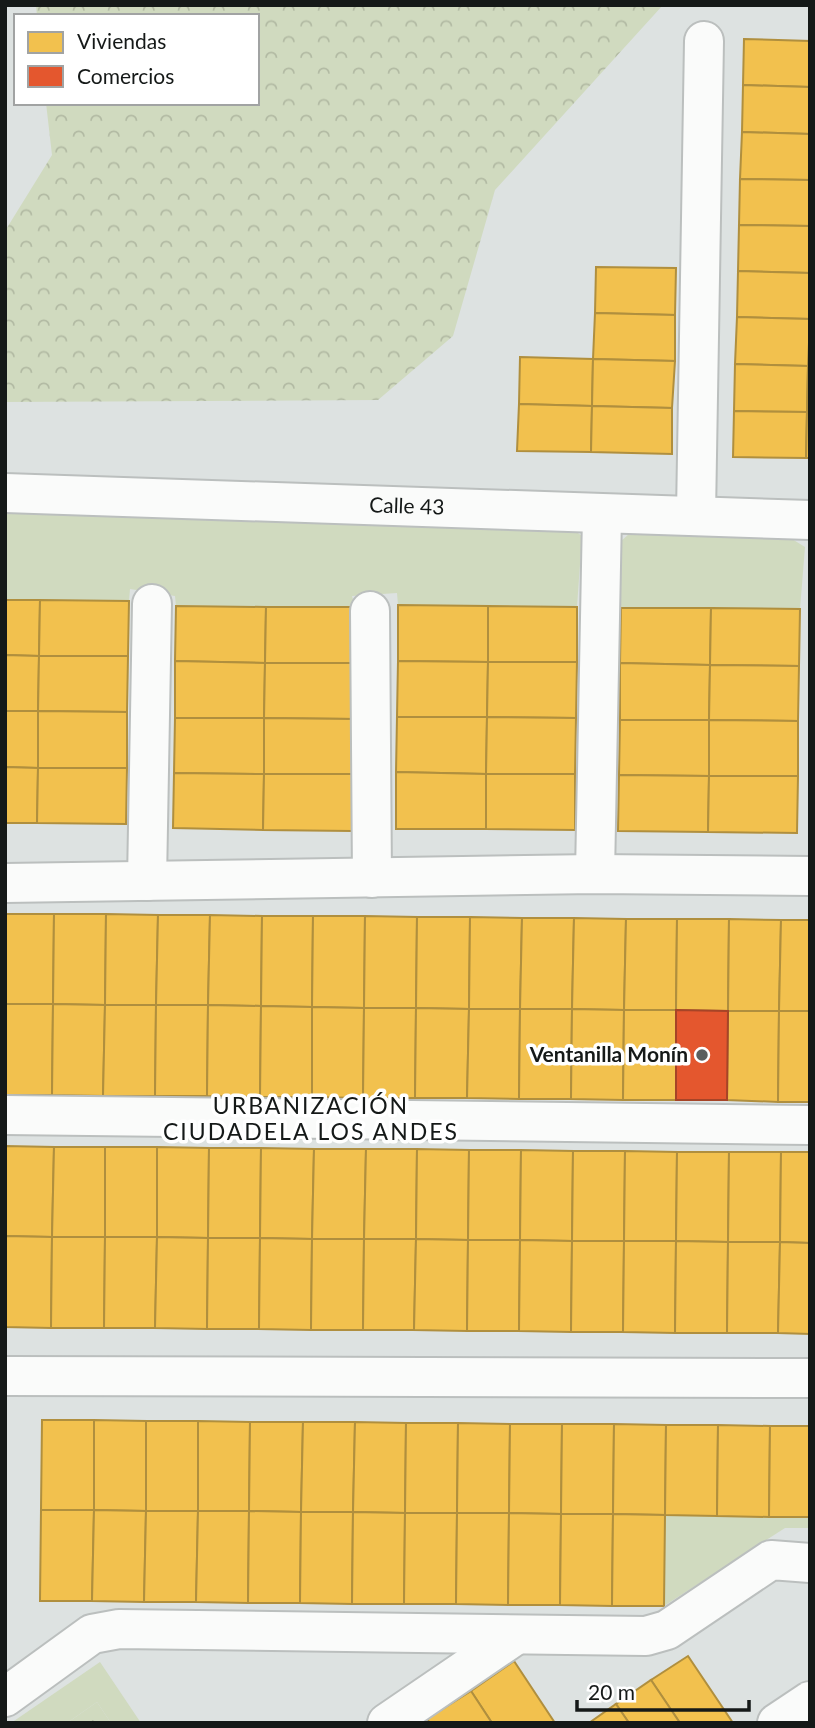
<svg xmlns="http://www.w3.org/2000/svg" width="815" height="1728" font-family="Lato,sans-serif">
  <defs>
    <pattern id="forest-crowns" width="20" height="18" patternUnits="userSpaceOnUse" patternTransform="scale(1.75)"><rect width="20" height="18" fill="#d0dabf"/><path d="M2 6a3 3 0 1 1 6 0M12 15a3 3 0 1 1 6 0" fill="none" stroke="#b2baa3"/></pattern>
    <pattern id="park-tufts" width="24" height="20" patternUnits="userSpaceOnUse" patternTransform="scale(1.75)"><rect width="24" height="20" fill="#d0dabf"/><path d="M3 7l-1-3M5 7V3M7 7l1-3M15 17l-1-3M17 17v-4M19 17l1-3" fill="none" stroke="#b2baa3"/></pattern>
  </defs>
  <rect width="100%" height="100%" fill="#dde2e1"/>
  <g fill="#d0dabf">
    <polygon points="5,512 571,528 582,536 577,607 398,605 397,593 352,596 355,607 176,606 175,596 130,589 129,601 5,600"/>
    <polygon points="629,534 792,539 805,547 800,609 621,608 620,542"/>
    <polygon points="665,1515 810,1517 810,1528 785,1528 664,1606"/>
    <polygon points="100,1662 141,1723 111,1723 97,1702 67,1723 11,1723"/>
  </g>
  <polygon fill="url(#forest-crowns)" points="36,5 663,5 495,190 453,336 378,400 5,402 5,231 52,155 46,103 257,103 257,16 37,16"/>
  <polygon fill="url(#park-tufts)" points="97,1702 111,1723 67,1723"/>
  <g fill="#f2c14e" stroke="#b08f3e" stroke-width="2">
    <polygon points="744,39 810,41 810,87 743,85"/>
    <polygon points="743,85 810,87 810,134 742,132"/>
    <polygon points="742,132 810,134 810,180 740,179"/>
    <polygon points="740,179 810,180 810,226 739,225"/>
    <polygon points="739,225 810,226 810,273 738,271"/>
    <polygon points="596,267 676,268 675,315 595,313"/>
    <polygon points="738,271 810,273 810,319 737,317"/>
    <polygon points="595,313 675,315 675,361 593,359"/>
    <polygon points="737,317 810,319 808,366 735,364"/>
    <polygon points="520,357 593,359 592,406 519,404"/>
    <polygon points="593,359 675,361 672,408 592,406"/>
    <polygon points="735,364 808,366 807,412 734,411"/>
    <polygon points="808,366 810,366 810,413 807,412"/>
    <polygon points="519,404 592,406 591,452 517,451"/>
    <polygon points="592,406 672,408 672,454 591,452"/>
    <polygon points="734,411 807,412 806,458 733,457"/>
    <polygon points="807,412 810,413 810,458 806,458"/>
    <polygon points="5,600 40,600 39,656 5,655"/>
    <polygon points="40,600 129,601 128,656 39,656"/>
    <polygon points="398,605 488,606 488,662 398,661"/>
    <polygon points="176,606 266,607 265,663 175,661"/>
    <polygon points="488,606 577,607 577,662 488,662"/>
    <polygon points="266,607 355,607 354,663 265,663"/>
    <polygon points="621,608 711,608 710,665 620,663"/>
    <polygon points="711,608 800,609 799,666 710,665"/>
    <polygon points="5,655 39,656 38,711 5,711"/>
    <polygon points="39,656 128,656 127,712 38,711"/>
    <polygon points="175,661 265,663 264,718 175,718"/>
    <polygon points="398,661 488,662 487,717 397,717"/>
    <polygon points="488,662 577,662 576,718 487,717"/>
    <polygon points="265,663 354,663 354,719 264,718"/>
    <polygon points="620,663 710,665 709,720 620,720"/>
    <polygon points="710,665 799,666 798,721 709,720"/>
    <polygon points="5,711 38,711 38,768 5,767"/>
    <polygon points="38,711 127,712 127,768 38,768"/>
    <polygon points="397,717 487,717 486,774 396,772"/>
    <polygon points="487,717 576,718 575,774 486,774"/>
    <polygon points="175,718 264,718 264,774 174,773"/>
    <polygon points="264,718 354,719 353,774 264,774"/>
    <polygon points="620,720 709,720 709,776 619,775"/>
    <polygon points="709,720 798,721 798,776 709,776"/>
    <polygon points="5,767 38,768 37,823 5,823"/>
    <polygon points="38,768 127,768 126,824 37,823"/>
    <polygon points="396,772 486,774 486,829 396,829"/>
    <polygon points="174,773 264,774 263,830 173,828"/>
    <polygon points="264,774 353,774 352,831 263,830"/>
    <polygon points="486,774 575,774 575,830 486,829"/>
    <polygon points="619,775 709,776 708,832 618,831"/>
    <polygon points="709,776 798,776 797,833 708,832"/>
    <polygon points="5,914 54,914 53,1004 5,1004"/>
    <polygon points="54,914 106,914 105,1005 53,1004"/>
    <polygon points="106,914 158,915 156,1005 105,1005"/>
    <polygon points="158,915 210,915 208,1005 156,1005"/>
    <polygon points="210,915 262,916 261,1006 208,1005"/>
    <polygon points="262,916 313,916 312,1007 261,1006"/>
    <polygon points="313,916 365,916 364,1008 312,1007"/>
    <polygon points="365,916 417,917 416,1008 364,1008"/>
    <polygon points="417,917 470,917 469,1009 416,1008"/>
    <polygon points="470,917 522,918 520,1009 469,1009"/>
    <polygon points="522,918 574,918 572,1009 520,1009"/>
    <polygon points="574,918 626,919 624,1010 572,1009"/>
    <polygon points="626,919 677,919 676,1010 624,1010"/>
    <polygon points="677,919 729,919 728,1011 676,1010"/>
    <polygon points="729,919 781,920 779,1011 728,1011"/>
    <polygon points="781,920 810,920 810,1011 779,1011"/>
    <polygon points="5,1004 53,1004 52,1095 5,1095"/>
    <polygon points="53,1004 105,1005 103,1096 52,1095"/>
    <polygon points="105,1005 156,1005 155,1096 103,1096"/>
    <polygon points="156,1005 208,1005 207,1096 155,1096"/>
    <polygon points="208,1005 261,1006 260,1097 207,1096"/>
    <polygon points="261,1006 312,1007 312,1097 260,1097"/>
    <polygon points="312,1007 364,1008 363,1098 312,1097"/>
    <polygon points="364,1008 416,1008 415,1098 363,1098"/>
    <polygon points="416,1008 469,1009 467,1098 415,1098"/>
    <polygon points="469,1009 520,1009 519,1099 467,1098"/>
    <polygon points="520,1009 572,1009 571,1099 519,1099"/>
    <polygon points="572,1009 624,1010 623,1100 571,1099"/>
    <polygon points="624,1010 676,1010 676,1100 623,1100"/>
    <polygon points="728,1011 779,1011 778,1102 727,1100"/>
    <polygon points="779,1011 810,1011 810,1102 778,1102"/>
    <polygon points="5,1146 54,1147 52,1237 5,1236"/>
    <polygon points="54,1147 105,1147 105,1237 52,1237"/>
    <rect x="105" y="1147" width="52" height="90"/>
    <polygon points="157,1147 209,1148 208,1238 157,1237"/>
    <polygon points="209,1148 261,1148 260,1238 208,1238"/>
    <polygon points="261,1148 314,1149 312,1239 260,1238"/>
    <polygon points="314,1149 366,1149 364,1239 312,1239"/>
    <polygon points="366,1149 417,1149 416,1239 364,1239"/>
    <polygon points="417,1149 469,1150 468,1240 416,1239"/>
    <polygon points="469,1150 521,1150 520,1240 468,1240"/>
    <polygon points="521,1150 573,1151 572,1241 520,1240"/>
    <polygon points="573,1151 625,1151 624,1241 572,1241"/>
    <polygon points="625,1151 677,1152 676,1241 624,1241"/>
    <polygon points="677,1152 729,1152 728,1242 676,1241"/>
    <polygon points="729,1152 781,1152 780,1242 728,1242"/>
    <polygon points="781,1152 810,1152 810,1243 780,1242"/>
    <polygon points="5,1236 52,1237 51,1328 5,1327"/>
    <polygon points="52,1237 105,1237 104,1328 51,1328"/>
    <polygon points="105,1237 157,1237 155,1328 104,1328"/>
    <polygon points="157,1237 208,1238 207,1329 155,1328"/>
    <polygon points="208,1238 260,1238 259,1329 207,1329"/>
    <polygon points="260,1238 312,1239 311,1330 259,1329"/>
    <polygon points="312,1239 364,1239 363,1330 311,1330"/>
    <polygon points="364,1239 416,1239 414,1330 363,1330"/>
    <polygon points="416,1239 468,1240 467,1331 414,1330"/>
    <polygon points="468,1240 520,1240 519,1331 467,1331"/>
    <polygon points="520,1240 572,1241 571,1332 519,1331"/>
    <polygon points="572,1241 624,1241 623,1332 571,1332"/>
    <polygon points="624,1241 676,1241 675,1333 623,1332"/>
    <polygon points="676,1241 728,1242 727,1333 675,1333"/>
    <polygon points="728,1242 780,1242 778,1333 727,1333"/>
    <polygon points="780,1242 810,1243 810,1334 778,1333"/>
    <polygon points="42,1420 94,1420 94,1510 41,1510"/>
    <polygon points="94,1420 146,1421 146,1511 94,1510"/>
    <rect x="146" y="1421" width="52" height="90"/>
    <polygon points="198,1421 250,1422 249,1511 198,1511"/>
    <polygon points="250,1422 303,1422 301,1512 249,1511"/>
    <polygon points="303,1422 355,1422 353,1512 301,1512"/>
    <polygon points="355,1422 406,1423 405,1513 353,1512"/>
    <polygon points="406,1423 458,1423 457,1513 405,1513"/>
    <polygon points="458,1423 510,1424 509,1513 457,1513"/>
    <polygon points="510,1424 562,1424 561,1514 509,1513"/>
    <polygon points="562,1424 614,1424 613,1514 561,1514"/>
    <polygon points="614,1424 666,1425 665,1515 613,1514"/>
    <polygon points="666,1425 718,1425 717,1516 665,1515"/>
    <polygon points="718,1425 770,1426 769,1517 717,1516"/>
    <polygon points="770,1426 810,1426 810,1517 769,1517"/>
    <polygon points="41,1510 94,1510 92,1601 40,1601"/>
    <polygon points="94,1510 146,1511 144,1602 92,1601"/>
    <polygon points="146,1511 198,1511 196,1602 144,1602"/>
    <polygon points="198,1511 249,1511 248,1603 196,1602"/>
    <polygon points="249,1511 301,1512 300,1603 248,1603"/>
    <polygon points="301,1512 353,1512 352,1604 300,1603"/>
    <polygon points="353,1512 405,1513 404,1604 352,1604"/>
    <polygon points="405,1513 457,1513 456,1604 404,1604"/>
    <polygon points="457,1513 509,1513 508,1605 456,1604"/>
    <polygon points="509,1513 561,1514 560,1605 508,1605"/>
    <polygon points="561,1514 613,1514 612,1606 560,1605"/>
    <polygon points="613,1514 665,1515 664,1606 612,1606"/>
    <polygon points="688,1656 733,1723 680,1723 651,1680"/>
    <polygon points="514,1661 555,1723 492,1723 471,1691"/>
    <polygon points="651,1680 680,1723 629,1723 616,1704"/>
    <polygon points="471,1691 492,1723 430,1723 427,1719"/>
    <polygon points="616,1704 629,1723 589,1723"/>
  </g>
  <polygon fill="#e4572e" stroke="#a64427" stroke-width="2" points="676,1010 728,1011 727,1100 676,1100"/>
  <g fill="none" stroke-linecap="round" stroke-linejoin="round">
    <defs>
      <g id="minor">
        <path id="s1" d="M5,493L810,520"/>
        <polyline points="696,514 704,41"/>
        <polyline points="370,611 372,878"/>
        <polyline points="595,874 602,515"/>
        <polyline points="147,881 152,604"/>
        <polyline points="5,883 595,874 810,876"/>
        <polyline points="5,1115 810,1125"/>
        <polyline points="5,1376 810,1378"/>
        <polyline points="5,1697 92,1634 119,1629 646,1636 667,1630 771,1560 810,1563"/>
        <polyline points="387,1723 516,1635"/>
        <polyline points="777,1723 810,1701"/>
      </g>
    </defs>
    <use href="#minor" stroke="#bbbfbe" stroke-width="42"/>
    <use href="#minor" stroke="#fafbfa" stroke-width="38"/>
  </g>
  <circle fill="#5b5f5e" stroke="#fff" stroke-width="2.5" cx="702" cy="1055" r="7"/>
  <g text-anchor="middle" stroke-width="7" stroke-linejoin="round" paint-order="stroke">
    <g font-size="21" fill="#151918" stroke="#fff">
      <text dy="7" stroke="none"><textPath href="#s1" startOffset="402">Calle 43</textPath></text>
    </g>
    <g font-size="21" font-weight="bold" fill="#151918" stroke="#fff" text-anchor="end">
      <text x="688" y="1062">Ventanilla Monín</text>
    </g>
    <g font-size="23" letter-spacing="2" fill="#151918" stroke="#fff">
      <text x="311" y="1114">URBANIZACIÓN<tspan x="311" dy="26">CIUDADELA LOS ANDES</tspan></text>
    </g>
  </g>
  <rect width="815" height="1728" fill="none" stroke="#151918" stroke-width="14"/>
  <rect x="14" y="14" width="245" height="91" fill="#ffffff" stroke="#a1a3a3" stroke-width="2"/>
  <rect x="28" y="32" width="35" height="21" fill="#f2c14e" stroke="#a1a3a3" stroke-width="2"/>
  <text x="77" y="49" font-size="21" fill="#151918">Viviendas</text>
  <rect x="28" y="66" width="35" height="21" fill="#e4572e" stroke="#a1a3a3" stroke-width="2"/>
  <text x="77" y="84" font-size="21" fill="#151918">Comercios</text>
  <path d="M577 1700v10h172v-10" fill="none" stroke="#151918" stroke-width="3.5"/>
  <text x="588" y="1700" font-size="21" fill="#151918" stroke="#ffffff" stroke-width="5" paint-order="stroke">20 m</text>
</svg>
